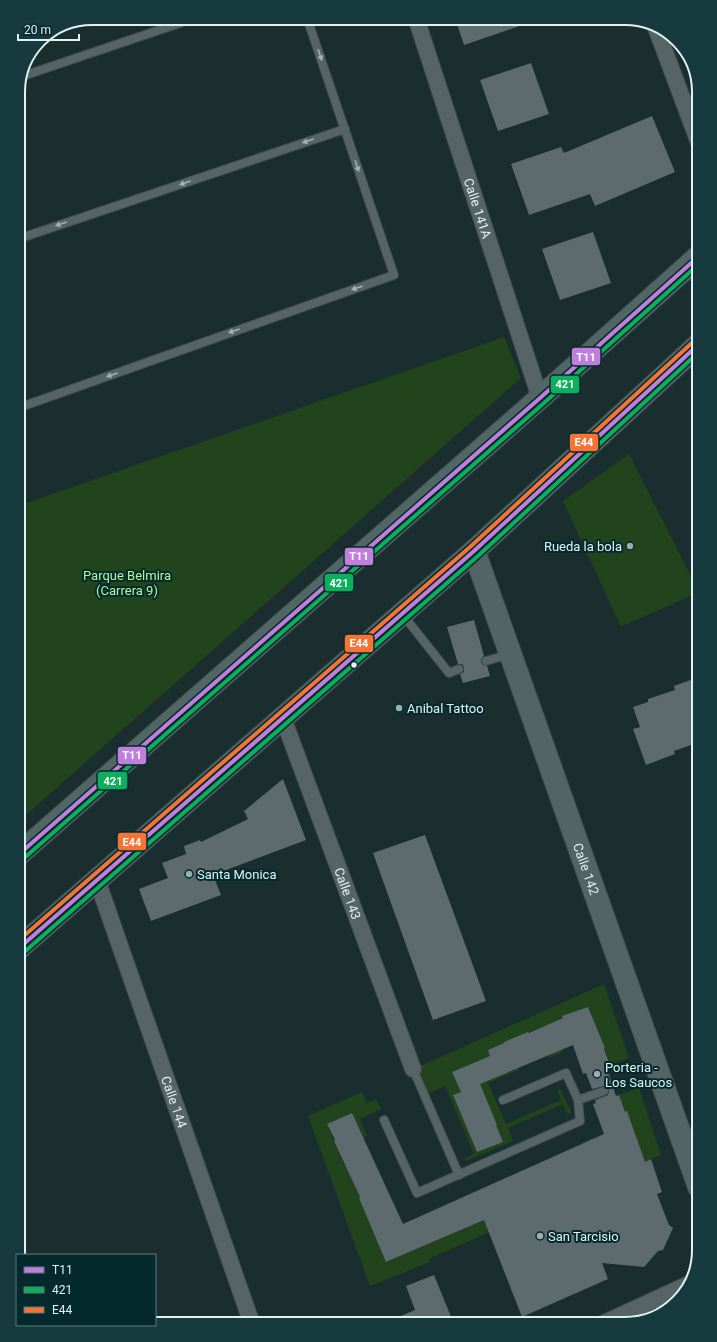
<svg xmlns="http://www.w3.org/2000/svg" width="717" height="1342" font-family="Roboto,sans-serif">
  <rect width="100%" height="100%" fill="#1a2d2f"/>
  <g fill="#22441c">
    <polygon points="504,337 521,378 18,822 18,506"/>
    <polygon points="629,454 699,592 621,627 563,501"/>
    <polygon points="604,984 629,1058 610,1065 604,1049 605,1048 588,1007 563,1016 572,1042 561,1046 563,1052 549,1058 545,1026 504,1042 504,1043 488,1050 490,1056 452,1072 457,1083 464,1091 453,1095 477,1152 502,1142 496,1125 497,1125 478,1084 518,1068 519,1070 488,1083 506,1124 561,1100 557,1090 560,1088 571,1111 571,1113 567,1113 563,1104 508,1128 513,1141 466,1161 464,1159 474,1154 445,1086 429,1093 418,1067"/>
    <path d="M639,1088L661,1155L429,1259L430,1262L370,1286L308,1116L362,1092L367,1103L376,1099L381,1109L360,1119L367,1136L363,1137L352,1113L327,1124L344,1165H346C360,1197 372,1230 387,1262L466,1228L583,1144L581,1143L593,1138L594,1141L605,1137L625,1112L619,1095Z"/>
  </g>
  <g fill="#5d6b6f">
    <polygon points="455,18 534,18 534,21 464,45"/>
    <polygon points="531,63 549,114 498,131 480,80"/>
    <polygon points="652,116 675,172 595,206 590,194 529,215 511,164 561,147 564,153"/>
    <polygon points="593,232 611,283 560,300 542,249"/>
    <polygon points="474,620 484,656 482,658 481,662 483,665 487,666 490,676 463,683 460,674 464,672 464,667 462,664 458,664 447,627"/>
    <polygon points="699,677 699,742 674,751 675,754 646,765 633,729 640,727 633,707 648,702 648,699 675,690 674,686"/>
    <polygon points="283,779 306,840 213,875 221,895 151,921 139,889 168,878 162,863 186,854 184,846 200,840 201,842 248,819 244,811"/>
    <polygon points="425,835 486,1001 433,1020 373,853"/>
    <polygon points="588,1007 605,1048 604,1049 610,1065 606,1066 616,1096 619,1095 625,1112 627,1111 645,1162 651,1159 662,1192 657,1194 669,1225 673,1228 663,1250 658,1251 644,1267 602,1263 608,1279 522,1317 484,1220 386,1262 359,1198 360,1197 334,1141 335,1140 327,1124 352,1113 403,1224 604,1134 593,1104 596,1103 595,1100 608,1095 609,1090 605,1086 592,1089 586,1073 583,1074 573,1045 480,1084 497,1125 496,1125 503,1142 477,1152 453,1095 461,1092 452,1072 490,1056 488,1050 504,1043 504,1042 528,1032 529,1033 563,1018 562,1016"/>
    <polygon points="434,1275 454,1324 382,1324 415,1310 406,1286"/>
  </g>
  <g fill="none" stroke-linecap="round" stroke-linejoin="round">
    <defs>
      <g id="service">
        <polyline points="23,76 195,18"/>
        <polyline points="18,239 345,129"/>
        <polyline points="18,408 394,275 307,18"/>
        <polyline points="403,615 449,673 459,669"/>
        <polyline points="486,661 510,654"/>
        <polyline points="413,1069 459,1175"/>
        <polyline points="503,1100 566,1073 578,1100 604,1091"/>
        <polyline points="384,1120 417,1193 580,1121 578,1100"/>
      </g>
      <g id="minor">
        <path id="s1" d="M416,18L540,398"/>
        <polyline points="656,28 699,143"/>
        <path id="s2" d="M283,718L413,1069"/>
        <path id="s3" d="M97,880L252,1324"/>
        <polyline points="602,1324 689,1284"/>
      </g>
      <g id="secondary">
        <path id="s4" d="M474,551L699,1187"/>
      </g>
      <g id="primary">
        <polyline points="18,855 540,398 699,256"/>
        <polyline points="18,949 474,551 699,344"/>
      </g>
    </defs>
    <use href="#service" stroke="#3a494a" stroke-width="10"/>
    <use href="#minor" stroke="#3a494a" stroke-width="18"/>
    <use href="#secondary" stroke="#3a494a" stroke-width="24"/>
    <use href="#primary" stroke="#3a494a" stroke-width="24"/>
    <use href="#service" stroke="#566466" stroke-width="8"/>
    <use href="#minor" stroke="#566466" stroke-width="16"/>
    <use href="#secondary" stroke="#536465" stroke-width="22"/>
    <use href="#primary" stroke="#516765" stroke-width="22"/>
    <defs>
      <g id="bus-1">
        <polyline points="18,855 540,398 699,256"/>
        <polyline points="18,949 474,551 699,344"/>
      </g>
      <g id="bus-2">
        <polyline points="22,860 544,403 699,264"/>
        <polyline points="22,954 478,556 699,352"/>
      </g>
      <polyline id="bus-3" points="18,941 470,547 695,340"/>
    </defs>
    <use href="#bus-1" stroke="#052a2e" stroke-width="7"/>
    <use href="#bus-2" stroke="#052a2e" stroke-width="7"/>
    <use href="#bus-3" stroke="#052a2e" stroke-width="7"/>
    <use href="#bus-1" stroke="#c07fdc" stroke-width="4"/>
    <use href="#bus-2" stroke="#0daf5c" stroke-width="4"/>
    <use href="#bus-3" stroke="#f57335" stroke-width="4"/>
  </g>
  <defs><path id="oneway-solid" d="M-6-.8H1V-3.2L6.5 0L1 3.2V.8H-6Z"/></defs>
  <g fill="#a1b2b4">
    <use href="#oneway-solid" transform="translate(320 55) rotate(71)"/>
    <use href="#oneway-solid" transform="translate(308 141) rotate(161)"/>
    <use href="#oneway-solid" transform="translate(357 166) rotate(72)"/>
    <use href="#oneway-solid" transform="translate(185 183) rotate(161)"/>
    <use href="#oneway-solid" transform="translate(61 224) rotate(161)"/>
    <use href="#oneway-solid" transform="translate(357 288) rotate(161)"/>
    <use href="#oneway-solid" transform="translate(234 331) rotate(161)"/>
    <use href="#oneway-solid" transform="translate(112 375) rotate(161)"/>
  </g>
  <g fill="#9aadaf" stroke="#052a2e" stroke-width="1.5">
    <circle cx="630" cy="546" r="4"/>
    <circle cx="399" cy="708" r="4"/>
    <circle cx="189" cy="874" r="4"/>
    <circle cx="597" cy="1074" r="4"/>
    <circle cx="540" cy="1236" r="4"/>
  </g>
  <circle fill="#dff2f4" stroke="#052a2e" stroke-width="1.5" cx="354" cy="665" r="3.5"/>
  <g text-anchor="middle" stroke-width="4" stroke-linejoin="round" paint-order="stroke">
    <g font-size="13" fill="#dff2f4" stroke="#052a2e">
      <text dy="5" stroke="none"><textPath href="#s1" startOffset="200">Calle 141A</textPath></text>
      <text dy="5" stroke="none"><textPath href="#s4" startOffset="337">Calle 142</textPath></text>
      <text dy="5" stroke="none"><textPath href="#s2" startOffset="187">Calle 143</textPath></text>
      <text dy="5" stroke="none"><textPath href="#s3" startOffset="235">Calle 144</textPath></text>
    </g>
    <g font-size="13" fill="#dff2f4" stroke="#052a2e" text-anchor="start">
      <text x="622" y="551" text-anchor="end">Rueda la bola</text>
      <text x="407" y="713">Anibal Tattoo</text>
      <text x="197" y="879">Santa Monica</text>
      <text x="605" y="1072">Porteria -<tspan x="605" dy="15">Los Saucos</tspan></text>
      <text x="548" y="1241">San Tarcisio</text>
    </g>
    <g font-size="13" fill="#acf997" stroke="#052a2e">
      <text x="127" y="580">Parque Belmira<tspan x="127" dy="15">(Carrera 9)</tspan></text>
    </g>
  </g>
  <path d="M0 0H717V1342H0ZM92 25H625A67 67 0 0 1 692 92V1250A67 67 0 0 1 625 1317H92A67 67 0 0 1 25 1250V92A67 67 0 0 1 92 25Z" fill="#163a3e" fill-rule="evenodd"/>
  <path fill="none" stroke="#dff2f4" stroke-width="2" d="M92 25H625A67 67 0 0 1 692 92V1250A67 67 0 0 1 625 1317H92A67 67 0 0 1 25 1250V92A67 67 0 0 1 92 25Z"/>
  <g stroke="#052a2e" stroke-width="1.5">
    <rect x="571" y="347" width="30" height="19" rx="4" fill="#c07fdc"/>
    <rect x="550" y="375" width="30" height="19" rx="4" fill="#0daf5c"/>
    <rect x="569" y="433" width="30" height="19" rx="4" fill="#f57335"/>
    <rect x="344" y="547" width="30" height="19" rx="4" fill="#c07fdc"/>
    <rect x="324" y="573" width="30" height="19" rx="4" fill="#0daf5c"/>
    <rect x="344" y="634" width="30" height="19" rx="4" fill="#f57335"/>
    <rect x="117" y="746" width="30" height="19" rx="4" fill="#c07fdc"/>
    <rect x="97" y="771" width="31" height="19" rx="4" fill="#0daf5c"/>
    <rect x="117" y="832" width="30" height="19" rx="4" fill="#f57335"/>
  </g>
  <g font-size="11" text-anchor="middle" font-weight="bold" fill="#fff">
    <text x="586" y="361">T11</text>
    <text x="565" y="388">421</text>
    <text x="584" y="446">E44</text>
    <text x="359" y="560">T11</text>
    <text x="339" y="587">421</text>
    <text x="359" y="647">E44</text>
    <text x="132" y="759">T11</text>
    <text x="113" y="785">421</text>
    <text x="132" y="846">E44</text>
  </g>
  <rect x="16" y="1254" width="140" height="72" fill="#052a2e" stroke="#5c7a7d"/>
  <rect x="24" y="1267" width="20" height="6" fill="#c07fdc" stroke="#5c7a7d"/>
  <text x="52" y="1274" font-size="12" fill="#dff2f4">T11</text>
  <rect x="24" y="1287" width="20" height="6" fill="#0daf5c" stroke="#5c7a7d"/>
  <text x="52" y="1294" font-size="12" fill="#dff2f4">421</text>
  <rect x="24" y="1307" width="20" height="6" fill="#f57335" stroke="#5c7a7d"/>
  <text x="52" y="1314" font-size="12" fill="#dff2f4">E44</text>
  <path d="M18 34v6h61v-6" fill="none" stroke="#dff2f4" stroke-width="2"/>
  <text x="24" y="34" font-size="12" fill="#dff2f4" stroke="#052a2e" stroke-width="3" paint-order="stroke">20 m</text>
</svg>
